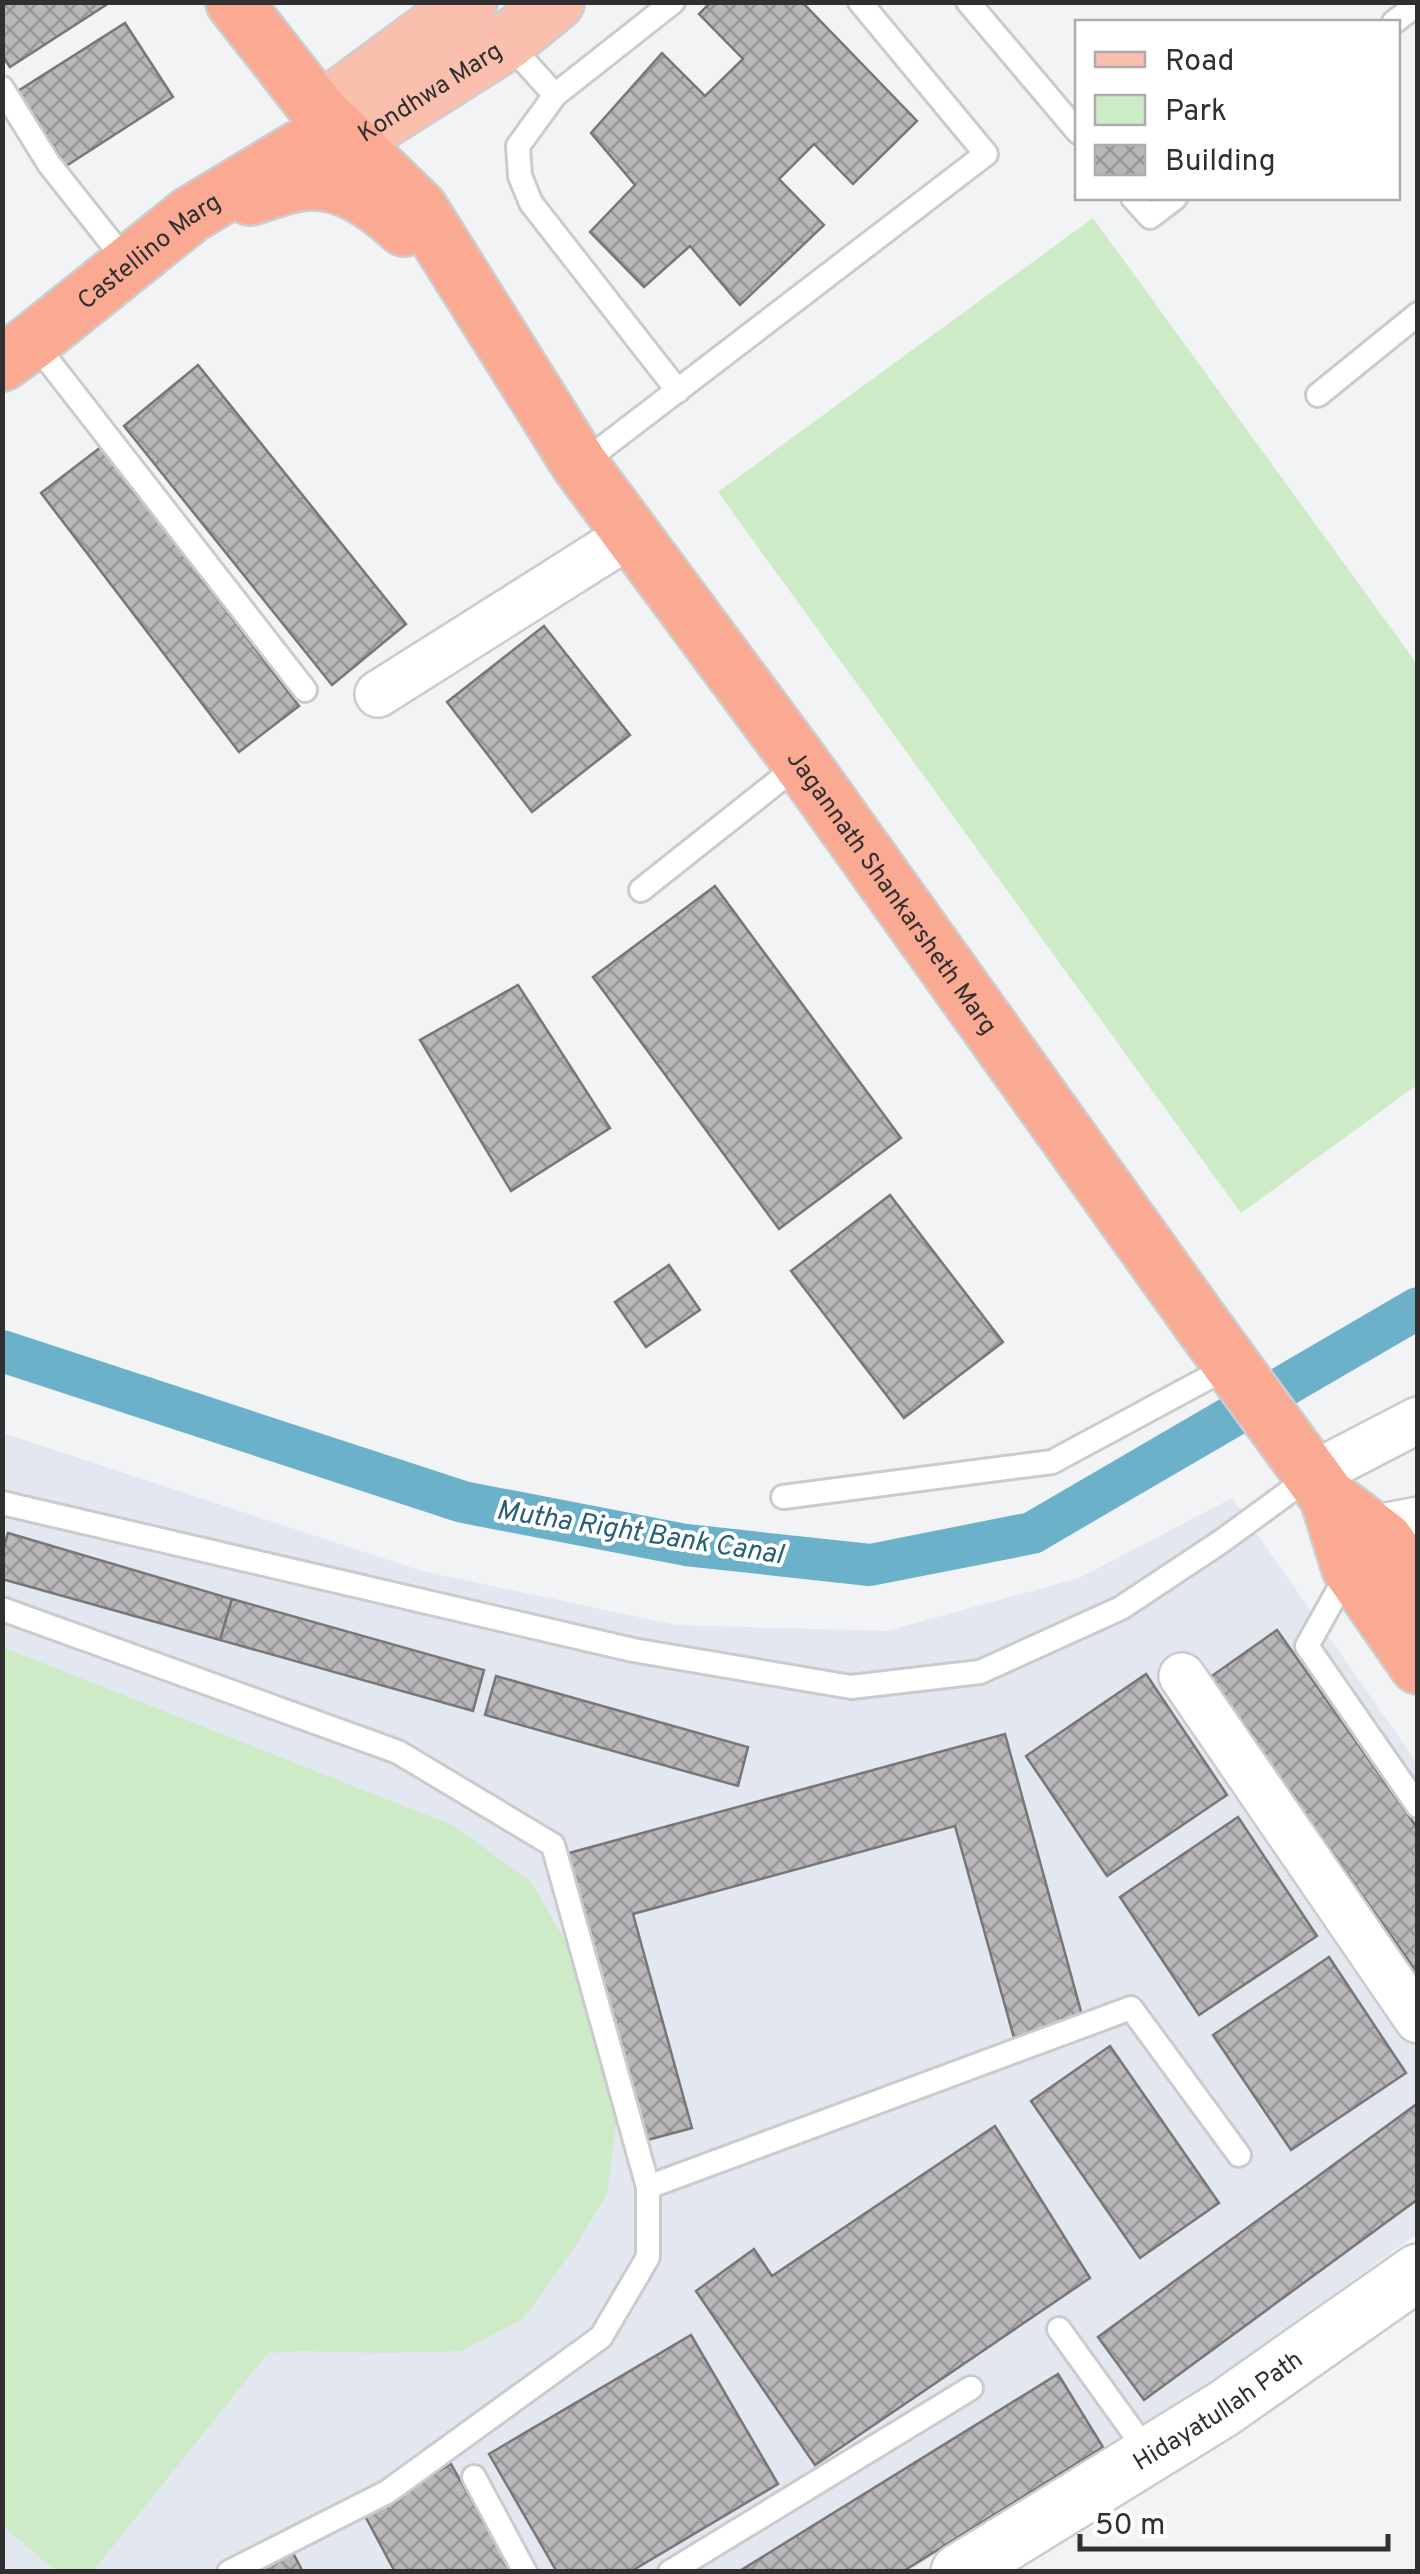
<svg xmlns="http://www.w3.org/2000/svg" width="1420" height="2574" font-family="Overpass,sans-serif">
  <defs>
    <pattern id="building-cross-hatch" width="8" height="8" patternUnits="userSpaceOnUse" patternTransform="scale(2.5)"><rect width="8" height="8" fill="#b9b7b9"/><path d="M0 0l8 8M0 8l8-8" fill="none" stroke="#979597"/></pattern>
  </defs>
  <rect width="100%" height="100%" fill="#f2f3f5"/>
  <polygon fill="#e3e7f0" points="3,1433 422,1571 676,1625 887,1631 1079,1578 1232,1498 1417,1763 1417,2234 1153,2424 909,2571 3,2572"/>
  <g fill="#ccebc6">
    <polygon points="1093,218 1417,664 1417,1085 1241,1213 718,492"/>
    <polygon points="2,1647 454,1826 530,1881 566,1942 595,2020 618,2112 607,2193 574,2248 524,2318 461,2351 385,2353 301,2351 268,2353 93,2571 56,2571 3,2526"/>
  </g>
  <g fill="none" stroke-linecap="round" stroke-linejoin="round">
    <polyline stroke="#6bb1ca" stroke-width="42" points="2,1351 463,1502 686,1545 870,1565 1032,1533 1418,1308"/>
  </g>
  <g fill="url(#building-cross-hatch)" stroke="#787778" stroke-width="2.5">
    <polygon points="2,2 105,2 106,5 10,67 2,55"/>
    <polygon points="711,2 802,2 917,121 853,184 814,144 779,179 824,225 740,305 690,246 644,287 590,232 635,185 591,133 662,53 705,96 743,59 699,14"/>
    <polygon points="125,23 173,97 66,166 18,91"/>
    <polygon points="198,365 406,624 332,685 124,426"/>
    <polygon points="101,447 299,706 239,752 41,493"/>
    <polygon points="544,626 630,735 532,812 447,702"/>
    <polygon points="715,886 901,1138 779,1229 593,977"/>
    <polygon points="518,985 610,1128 511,1191 420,1040"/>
    <polygon points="890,1195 1003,1342 904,1418 791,1271"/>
    <polygon points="669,1265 700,1310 646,1347 615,1302"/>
    <polygon points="8,1533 232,1599 220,1640 2,1579 2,1553"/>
    <polygon points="232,1599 484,1670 473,1711 220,1640"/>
    <polygon points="1277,1630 1418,1829 1418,1974 1209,1678"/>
    <polygon points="1146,1674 1227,1795 1107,1876 1026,1756"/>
    <polygon points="496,1676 748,1747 738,1786 485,1715"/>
    <polygon points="1005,1734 1083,2019 1014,2038 955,1826 633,1914 692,2128 640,2142 562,1855"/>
    <polygon points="1238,1817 1317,1936 1199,2015 1120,1897"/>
    <polygon points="1329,1957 1406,2073 1291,2150 1213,2035"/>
    <polygon points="1110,2046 1219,2203 1140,2258 1031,2101"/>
    <polygon points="1418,2103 1418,2199 1144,2400 1098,2337"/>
    <polygon points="995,2126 1090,2278 815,2465 696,2291 754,2249 772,2276"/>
    <polygon points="691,2335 778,2484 630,2572 557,2572 489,2454"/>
    <polygon points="1058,2374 1103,2447 902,2572 738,2572"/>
    <polygon points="451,2464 512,2572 395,2572 364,2514"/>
    <polygon points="292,2551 303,2572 256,2572"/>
  </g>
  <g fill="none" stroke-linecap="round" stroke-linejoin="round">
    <defs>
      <g id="service">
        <polyline points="968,2 1078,132"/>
        <polyline points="1394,22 1418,4"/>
        <polyline points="507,42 555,95 673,2"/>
        <polyline points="2,88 49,164 129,265"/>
        <polyline points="555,95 518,146 520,176 531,203 678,391"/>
        <polyline points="1133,198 1150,217 1175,198"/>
        <polyline points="33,341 305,690"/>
        <polyline points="1318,395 1418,314"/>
        <polyline points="580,465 986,154 860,2"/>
        <polyline points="641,890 801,763"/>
        <polyline points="783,1497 1052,1462 1232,1365"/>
        <polyline points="2,1503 633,1650 851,1687 980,1672 1121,1608 1222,1541 1312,1475"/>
        <polyline points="1349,1571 1307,1646 1418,1806"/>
        <polyline points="2,1609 398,1752 553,1845 648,2187 648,2257 601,2337 387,2492 229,2572"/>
        <polyline points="648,2187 1131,2008 1239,2155"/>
        <polyline points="1059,2329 1149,2454"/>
        <polyline points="474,2477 525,2572"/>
        <polyline points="670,2572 971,2388"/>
      </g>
      <g id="minor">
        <polyline points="378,694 631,534"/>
        <polyline points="1312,1475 1418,1420"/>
        <polyline points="1370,1529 1418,1520"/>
        <polyline points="1182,1676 1418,2020"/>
      </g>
      <g id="tertiary">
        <path id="s1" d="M959,2572L1223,2409L1418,2272"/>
      </g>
      <g id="primary">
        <polyline points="320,112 469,2"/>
        <path id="s2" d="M349,142L507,42L556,2"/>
      </g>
      <g id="trunk">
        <path id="s3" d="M234,2L320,112L419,208L580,465L801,763L1201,1323L1328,1497L1385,1540L1418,1587"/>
        <path d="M250,197C267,192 287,184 305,182C344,179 377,203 404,228"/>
        <path id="s4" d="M2,363L33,341L190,215L301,148L349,142"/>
        <polyline points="1328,1497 1350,1568 1418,1666"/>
      </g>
    </defs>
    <use href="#service" stroke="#cacbcd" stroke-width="28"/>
    <use href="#minor" stroke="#cacbcd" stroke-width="50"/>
    <use href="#tertiary" stroke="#cacbcd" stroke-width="60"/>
    <use href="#primary" stroke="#cdcdce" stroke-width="60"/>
    <use href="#trunk" stroke="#cdcdce" stroke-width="60"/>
    <use href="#service" stroke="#fff" stroke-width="22"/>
    <use href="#minor" stroke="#fff" stroke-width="45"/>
    <use href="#tertiary" stroke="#fff" stroke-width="55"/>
    <use href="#primary" stroke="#fbbfad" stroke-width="55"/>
    <use href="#trunk" stroke="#faaa92" stroke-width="55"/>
  </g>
  <g text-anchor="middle" stroke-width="8" stroke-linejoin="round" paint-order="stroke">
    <g font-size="25" fill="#303031" stroke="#fff">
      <text dy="9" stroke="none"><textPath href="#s2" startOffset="95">Kondhwa Marg</textPath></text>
      <text dy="9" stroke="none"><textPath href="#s4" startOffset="185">Castellino Marg</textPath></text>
      <text dy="9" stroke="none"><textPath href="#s3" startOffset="1110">Jagannath Shankarsheth Marg</textPath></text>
      <text dy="9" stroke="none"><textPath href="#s1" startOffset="305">Hidayatullah Path</textPath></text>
    </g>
    <g font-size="28" font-style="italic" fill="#286073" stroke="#fff">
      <text transform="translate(640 1531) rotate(9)" y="10">Mutha Right Bank Canal</text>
    </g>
  </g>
  <rect width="1420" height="2574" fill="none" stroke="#303031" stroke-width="10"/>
  <rect x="1075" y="20" width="325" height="180" fill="#ffffff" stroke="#acacad" stroke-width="2.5"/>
  <rect x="1095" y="52" width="50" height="15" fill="#fbbfad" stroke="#acacad" stroke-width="2.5"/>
  <text x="1165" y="70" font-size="30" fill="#303031">Road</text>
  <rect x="1095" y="95" width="50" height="30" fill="#ccebc6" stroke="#acacad" stroke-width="2.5"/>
  <text x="1165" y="120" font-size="30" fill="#303031">Park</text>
  <rect x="1095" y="145" width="50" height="30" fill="url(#building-cross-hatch)" stroke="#acacad" stroke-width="2.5"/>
  <text x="1165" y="170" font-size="30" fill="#303031">Building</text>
  <path d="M1080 2534v15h308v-15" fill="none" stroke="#303031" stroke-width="5"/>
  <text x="1095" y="2534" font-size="30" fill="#303031" stroke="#ffffff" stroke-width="8" paint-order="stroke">50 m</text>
</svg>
